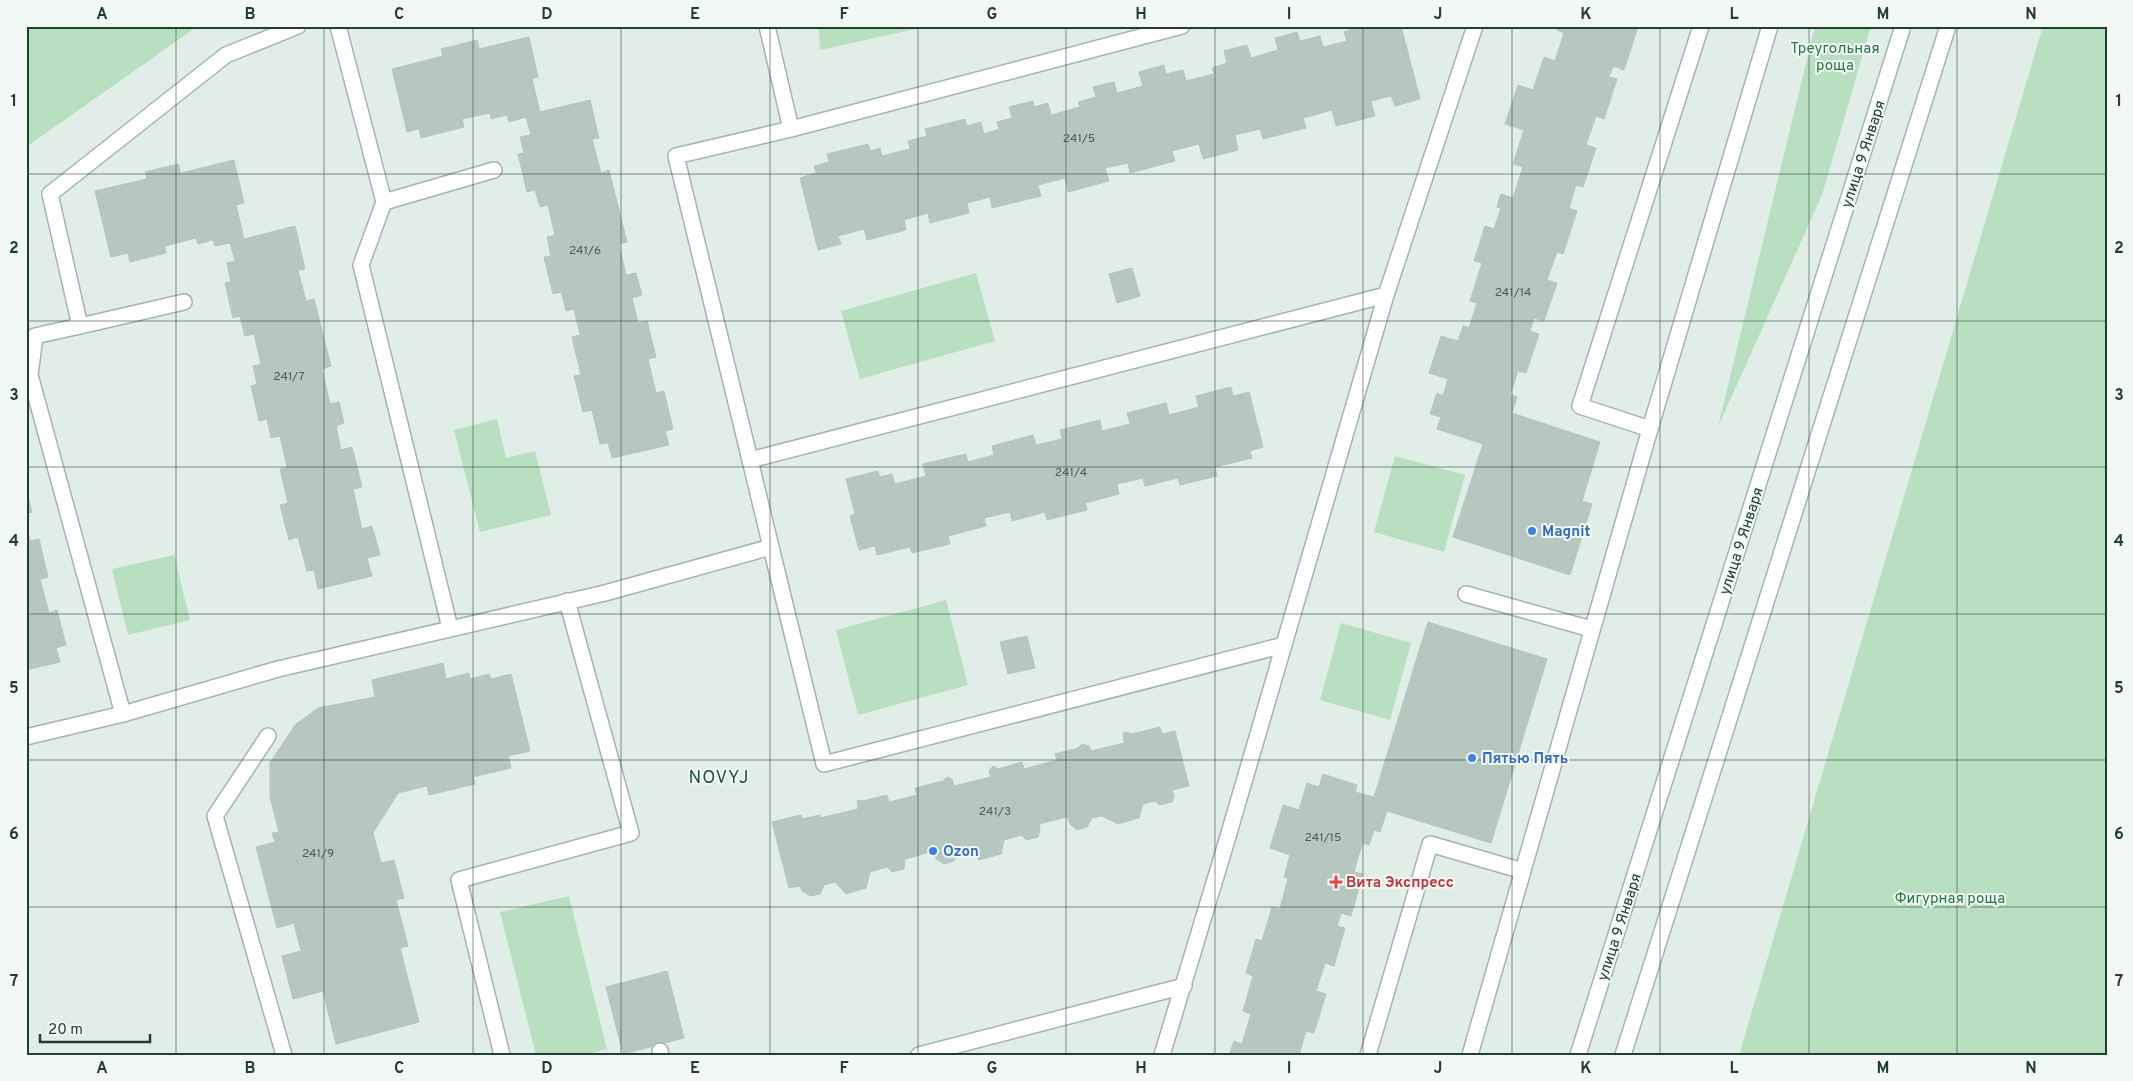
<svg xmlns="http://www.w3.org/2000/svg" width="2133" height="1081" font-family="Overpass,sans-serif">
  <rect width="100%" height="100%" fill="#e1ede7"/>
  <g fill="#b9dfc1">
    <polygon points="26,26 198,26 26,147"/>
    <polygon points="819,26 929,26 820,50"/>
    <polygon points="1815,26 1871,26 1822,195 1718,427"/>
    <polygon points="2043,26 2107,26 2107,1055 1739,1055"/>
    <polygon points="976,273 995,341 860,379 841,311"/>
    <polygon points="497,419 506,458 535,451 551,515 480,532 454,430"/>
    <polygon points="1395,456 1465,475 1444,552 1374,532"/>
    <polygon points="174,555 190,620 128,635 112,569"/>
    <polygon points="946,600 968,685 858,715 836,630"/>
    <polygon points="1341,623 1411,643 1390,720 1320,700"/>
    <polygon points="569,896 607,1049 584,1055 536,1055 500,912"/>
  </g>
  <g fill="#b6c7c0" stroke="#b3c7be">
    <polygon points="1362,26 1401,26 1420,99 1395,106 1391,96 1371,101 1375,116 1336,126 1332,110 1303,118 1306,128 1263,139 1260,129 1235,135 1238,150 1203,159 1199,144 1172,151 1175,161 1130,173 1128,163 1105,168 1109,181 1068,192 1065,178 1038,185 1041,196 992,208 990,197 967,203 969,213 930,223 928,213 904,220 906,230 867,240 864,229 838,236 841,244 818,250 800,178 816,173 814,166 829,162 827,154 868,144 870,151 880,148 882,156 910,149 908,141 927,136 925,129 965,119 967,126 981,122 984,134 999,129 997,122 1012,118 1009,107 1033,101 1034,107 1048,103 1051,115 1080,107 1078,102 1096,97 1093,87 1114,82 1117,93 1143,86 1139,72 1164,65 1166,74 1183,70 1186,81 1214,74 1212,68 1227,63 1224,51 1247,45 1251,58 1278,50 1275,38 1297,32 1300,41 1320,36 1323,47 1347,41 1344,32"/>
    <polygon points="1558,26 1626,26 1637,30 1624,70 1613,66 1609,77 1617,79 1604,119 1596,116 1586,145 1596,148 1583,187 1576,185 1569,208 1577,211 1563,254 1557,252 1547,280 1557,283 1544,321 1534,318 1530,331 1539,334 1526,373 1518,371 1510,395 1517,397 1512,413 1600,442 1582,501 1592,504 1570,575 1453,537 1483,444 1437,429 1441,417 1430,414 1437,393 1443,396 1448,379 1429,373 1441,336 1458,341 1463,326 1469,328 1477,303 1470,301 1482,263 1474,261 1485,226 1494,229 1501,208 1497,207 1501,194 1513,198 1523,167 1513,164 1524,130 1505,124 1518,85 1533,90 1544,57 1555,61 1564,33 1557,30"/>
    <polygon points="529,37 538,77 532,79 540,112 590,100 599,138 592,139 601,173 609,170 627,242 619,244 626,275 636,273 642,295 632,298 638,323 647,321 656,357 648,359 656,393 664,391 673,429 665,431 669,445 612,458 608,443 600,444 592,410 583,412 574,376 581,375 572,337 580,335 574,309 566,311 561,292 553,294 544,257 551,256 547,237 555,235 548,205 540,207 535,190 527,192 518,154 524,153 520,137 531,135 526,117 509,122 507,115 491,119 490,113 462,119 464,127 421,138 419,129 407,132 392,69 443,56 441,49 477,40 479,49"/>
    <polygon points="234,160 244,203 236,205 244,239 295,226 305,269 298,270 306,301 314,299 331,366 322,369 330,404 339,402 344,423 336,426 341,450 352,447 362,487 353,489 362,529 372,526 380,555 367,558 372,576 318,589 314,570 307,571 298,537 289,540 280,505 288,503 280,469 287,467 280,436 271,438 267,419 259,421 251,386 257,384 253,366 261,364 254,334 245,336 240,316 233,318 225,283 231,282 227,263 235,261 230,243 215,246 213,240 198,244 196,238 165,246 166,253 130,262 128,253 111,257 95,191 147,179 145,172 178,164 181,173"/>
    <polygon points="1132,268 1140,296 1117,303 1109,274"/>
    <polygon points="1231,387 1233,396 1249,392 1263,447 1250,451 1252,458 1215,467 1217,476 1180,485 1178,478 1145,486 1143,478 1117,484 1119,494 1085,503 1087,510 1047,520 1045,512 1012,521 1010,512 984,518 986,526 948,536 950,544 912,553 910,547 877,555 875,546 859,550 850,516 855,514 846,479 878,471 880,477 892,474 895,484 926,476 923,464 966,454 968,462 994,455 992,446 1033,435 1036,445 1062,439 1060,430 1100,420 1102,431 1130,424 1127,413 1166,403 1169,415 1199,407 1196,396"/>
    <polygon points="26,489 32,512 26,514"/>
    <polygon points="26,527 30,541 39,539 48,577 40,579 49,613 57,610 66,645 56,648 60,662 26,670"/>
    <polygon points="1428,622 1547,659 1491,843 1387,811 1380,832 1374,830 1369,845 1363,843 1358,857 1354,872 1363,874 1351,916 1341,913 1337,926 1345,928 1334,966 1325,963 1316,991 1326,994 1314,1033 1306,1031 1299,1055 1229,1055 1234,1041 1242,1044 1251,1014 1243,1011 1253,976 1246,973 1256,939 1262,941 1272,907 1280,909 1288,878 1284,877 1290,855 1270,848 1283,805 1299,810 1307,783 1319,787 1323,774 1357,785 1355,792 1374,797"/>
    <polygon points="1027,636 1035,668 1008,674 1000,642"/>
    <polygon points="443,663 446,679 469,673 470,679 489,674 491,679 511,674 530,751 508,756 511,768 473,777 475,784 429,795 427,786 398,793 373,833 381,863 394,860 404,898 396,900 408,946 400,948 419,1022 336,1044 323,991 293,999 282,956 301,951 294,923 277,928 256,847 275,842 272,833 279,832 270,797 270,763 295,725 318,708 375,697 372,680"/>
    <polygon points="1160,727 1162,734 1175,731 1189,786 1172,790 1174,796 1172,802 1160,805 1155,801 1143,804 1139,818 1118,824 1102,816 1092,818 1087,827 1077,830 1070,824 1067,817 1039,824 1040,830 1038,837 1026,840 1022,835 1004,840 1001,854 979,860 969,850 959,853 954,861 944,864 936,859 934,851 905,859 904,869 892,872 887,867 870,872 866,888 846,894 835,882 824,885 820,894 810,896 802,891 800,886 789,888 772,822 801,815 802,819 820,815 820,818 858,809 857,801 859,800 863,801 887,795 889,802 917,795 915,788 943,781 947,777 952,779 954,786 991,777 989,771 993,766 998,769 1022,762 1024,769 1057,760 1055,754 1078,748 1082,744 1089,746 1091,751 1124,743 1123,733 1126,732 1132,734"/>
    <polygon points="667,971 684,1038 623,1054 606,987"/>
  </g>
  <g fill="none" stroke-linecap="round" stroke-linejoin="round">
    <defs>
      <g id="lane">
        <polyline points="338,26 384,202 361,265 450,628"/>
        <polyline points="767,26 791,129"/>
        <polyline points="384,202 494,170"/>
        <polyline points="1386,295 1475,26"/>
        <polyline points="80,326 184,302"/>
        <polyline points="1650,429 1770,26"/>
        <polyline points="750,460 676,156 791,129 1182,26"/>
        <polyline points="771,547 824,764 1284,645"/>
        <polyline points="1466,594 1591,629"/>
        <polyline points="123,714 30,375 35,336 80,326 50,194 226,55 298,26"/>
        <polyline points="268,736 215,816 284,1055"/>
        <polyline points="26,737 123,714 278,669 605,593 771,547 750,460 1386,295 1227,840 1162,1055"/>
        <polyline points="660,1051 661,1055"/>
        <polyline points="502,1055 459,880 631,833 567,601"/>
        <polyline points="919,1055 1184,986"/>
        <polyline points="1368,1055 1430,844 1523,871"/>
        <polyline points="1470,1055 1650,429 1580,406 1701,26"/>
      </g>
      <g id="secondary">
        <polyline points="1578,1055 1903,26"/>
        <polyline points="1623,1055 1948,26"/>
      </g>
    </defs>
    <use href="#lane" stroke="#a4b5ae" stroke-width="18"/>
    <use href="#secondary" stroke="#9fb9ae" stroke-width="18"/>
    <use href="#lane" stroke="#fff" stroke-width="15"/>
    <use href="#secondary" stroke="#fff" stroke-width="15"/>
  </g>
  <path fill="none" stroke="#213e35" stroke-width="1" stroke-opacity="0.55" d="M176,26V1055M324,26V1055M473,26V1055M621,26V1055M770,26V1055M918,26V1055M1066,26V1055M1215,26V1055M1363,26V1055M1512,26V1055M1660,26V1055M1809,26V1055M1957,26V1055M26,174H2107M26,321H2107M26,467H2107M26,614H2107M26,760H2107M26,907H2107"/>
  <g fill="#3f7fe0" stroke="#f2f9f5" stroke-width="2">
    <circle cx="1532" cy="531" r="5"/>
    <circle cx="1472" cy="758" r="5"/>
    <circle cx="933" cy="851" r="5"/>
  </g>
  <path fill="#e0444e" stroke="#f2f9f5" stroke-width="2" d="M1333.5 874.5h5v5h5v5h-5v5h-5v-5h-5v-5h5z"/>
  <g text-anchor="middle" stroke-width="4" stroke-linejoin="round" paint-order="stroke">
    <g font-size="12" fill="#466058">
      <text x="1079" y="142">241/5</text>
      <text x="585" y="254">241/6</text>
      <text x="1513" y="296">241/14</text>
      <text x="289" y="380">241/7</text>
      <text x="1071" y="476">241/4</text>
      <text x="995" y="815">241/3</text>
      <text x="1323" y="841">241/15</text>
      <text x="318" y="857">241/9</text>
    </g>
    <g font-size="15" fill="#297743" stroke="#f2f9f5">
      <text x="1835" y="53">Треугольная<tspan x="1835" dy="17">роща</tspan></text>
      <text x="1950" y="903">Фигурная роща</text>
    </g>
    <g font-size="15" fill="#213e35" stroke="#f2f9f5">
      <text transform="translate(1863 154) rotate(-72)" y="5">улица 9 Января</text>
      <text transform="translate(1741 541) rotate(-72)" y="5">улица 9 Января</text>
      <text transform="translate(1619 927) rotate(-72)" y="5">улица 9 Января</text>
    </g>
    <g font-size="15" font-weight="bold" fill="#366cbe" stroke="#f2f9f5" text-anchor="start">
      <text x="1542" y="536">Magnit</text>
      <text x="1482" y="763">Пятью Пять</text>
      <text x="943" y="856">Ozon</text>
    </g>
    <g font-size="15" font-weight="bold" fill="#be3a42" stroke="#f2f9f5" text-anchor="start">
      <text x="1346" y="887">Вита Экспресс</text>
    </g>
    <g font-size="18" letter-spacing="1" fill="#1c5141" stroke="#f2f9f5">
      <text x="719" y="783">NOVYJ</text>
    </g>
  </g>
  <rect width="2133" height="1081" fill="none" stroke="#f2f9f5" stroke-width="55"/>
  <path d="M40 1034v8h110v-8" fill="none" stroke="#213e35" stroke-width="2.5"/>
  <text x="48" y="1034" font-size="15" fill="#213e35" stroke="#f2f9f5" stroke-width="4" paint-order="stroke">20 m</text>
  <rect x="28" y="28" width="2078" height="1026" fill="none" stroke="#213e35" stroke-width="2"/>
  <g font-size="16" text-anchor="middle" font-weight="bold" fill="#213e35">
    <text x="102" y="19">A</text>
    <text x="250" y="19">B</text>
    <text x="399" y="19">C</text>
    <text x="547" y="19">D</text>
    <text x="695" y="19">E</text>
    <text x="844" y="19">F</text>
    <text x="992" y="19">G</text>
    <text x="1141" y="19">H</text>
    <text x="1289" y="19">I</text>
    <text x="1438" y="19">J</text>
    <text x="1586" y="19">K</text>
    <text x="1734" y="19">L</text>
    <text x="1883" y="19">M</text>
    <text x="2031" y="19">N</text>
    <text x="14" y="106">1</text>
    <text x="2119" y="106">1</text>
    <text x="14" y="253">2</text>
    <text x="2119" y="253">2</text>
    <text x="14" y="400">3</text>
    <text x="2119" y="400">3</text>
    <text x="14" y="546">4</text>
    <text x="2119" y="546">4</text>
    <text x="14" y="693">5</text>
    <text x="2119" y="693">5</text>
    <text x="14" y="839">6</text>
    <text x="2119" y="839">6</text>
    <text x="14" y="986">7</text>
    <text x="2119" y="986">7</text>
    <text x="102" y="1073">A</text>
    <text x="250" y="1073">B</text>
    <text x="399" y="1073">C</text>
    <text x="547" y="1073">D</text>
    <text x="695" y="1073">E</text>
    <text x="844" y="1073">F</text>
    <text x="992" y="1073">G</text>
    <text x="1141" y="1073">H</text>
    <text x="1289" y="1073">I</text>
    <text x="1438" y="1073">J</text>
    <text x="1586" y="1073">K</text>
    <text x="1734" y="1073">L</text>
    <text x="1883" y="1073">M</text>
    <text x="2031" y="1073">N</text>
  </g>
</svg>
